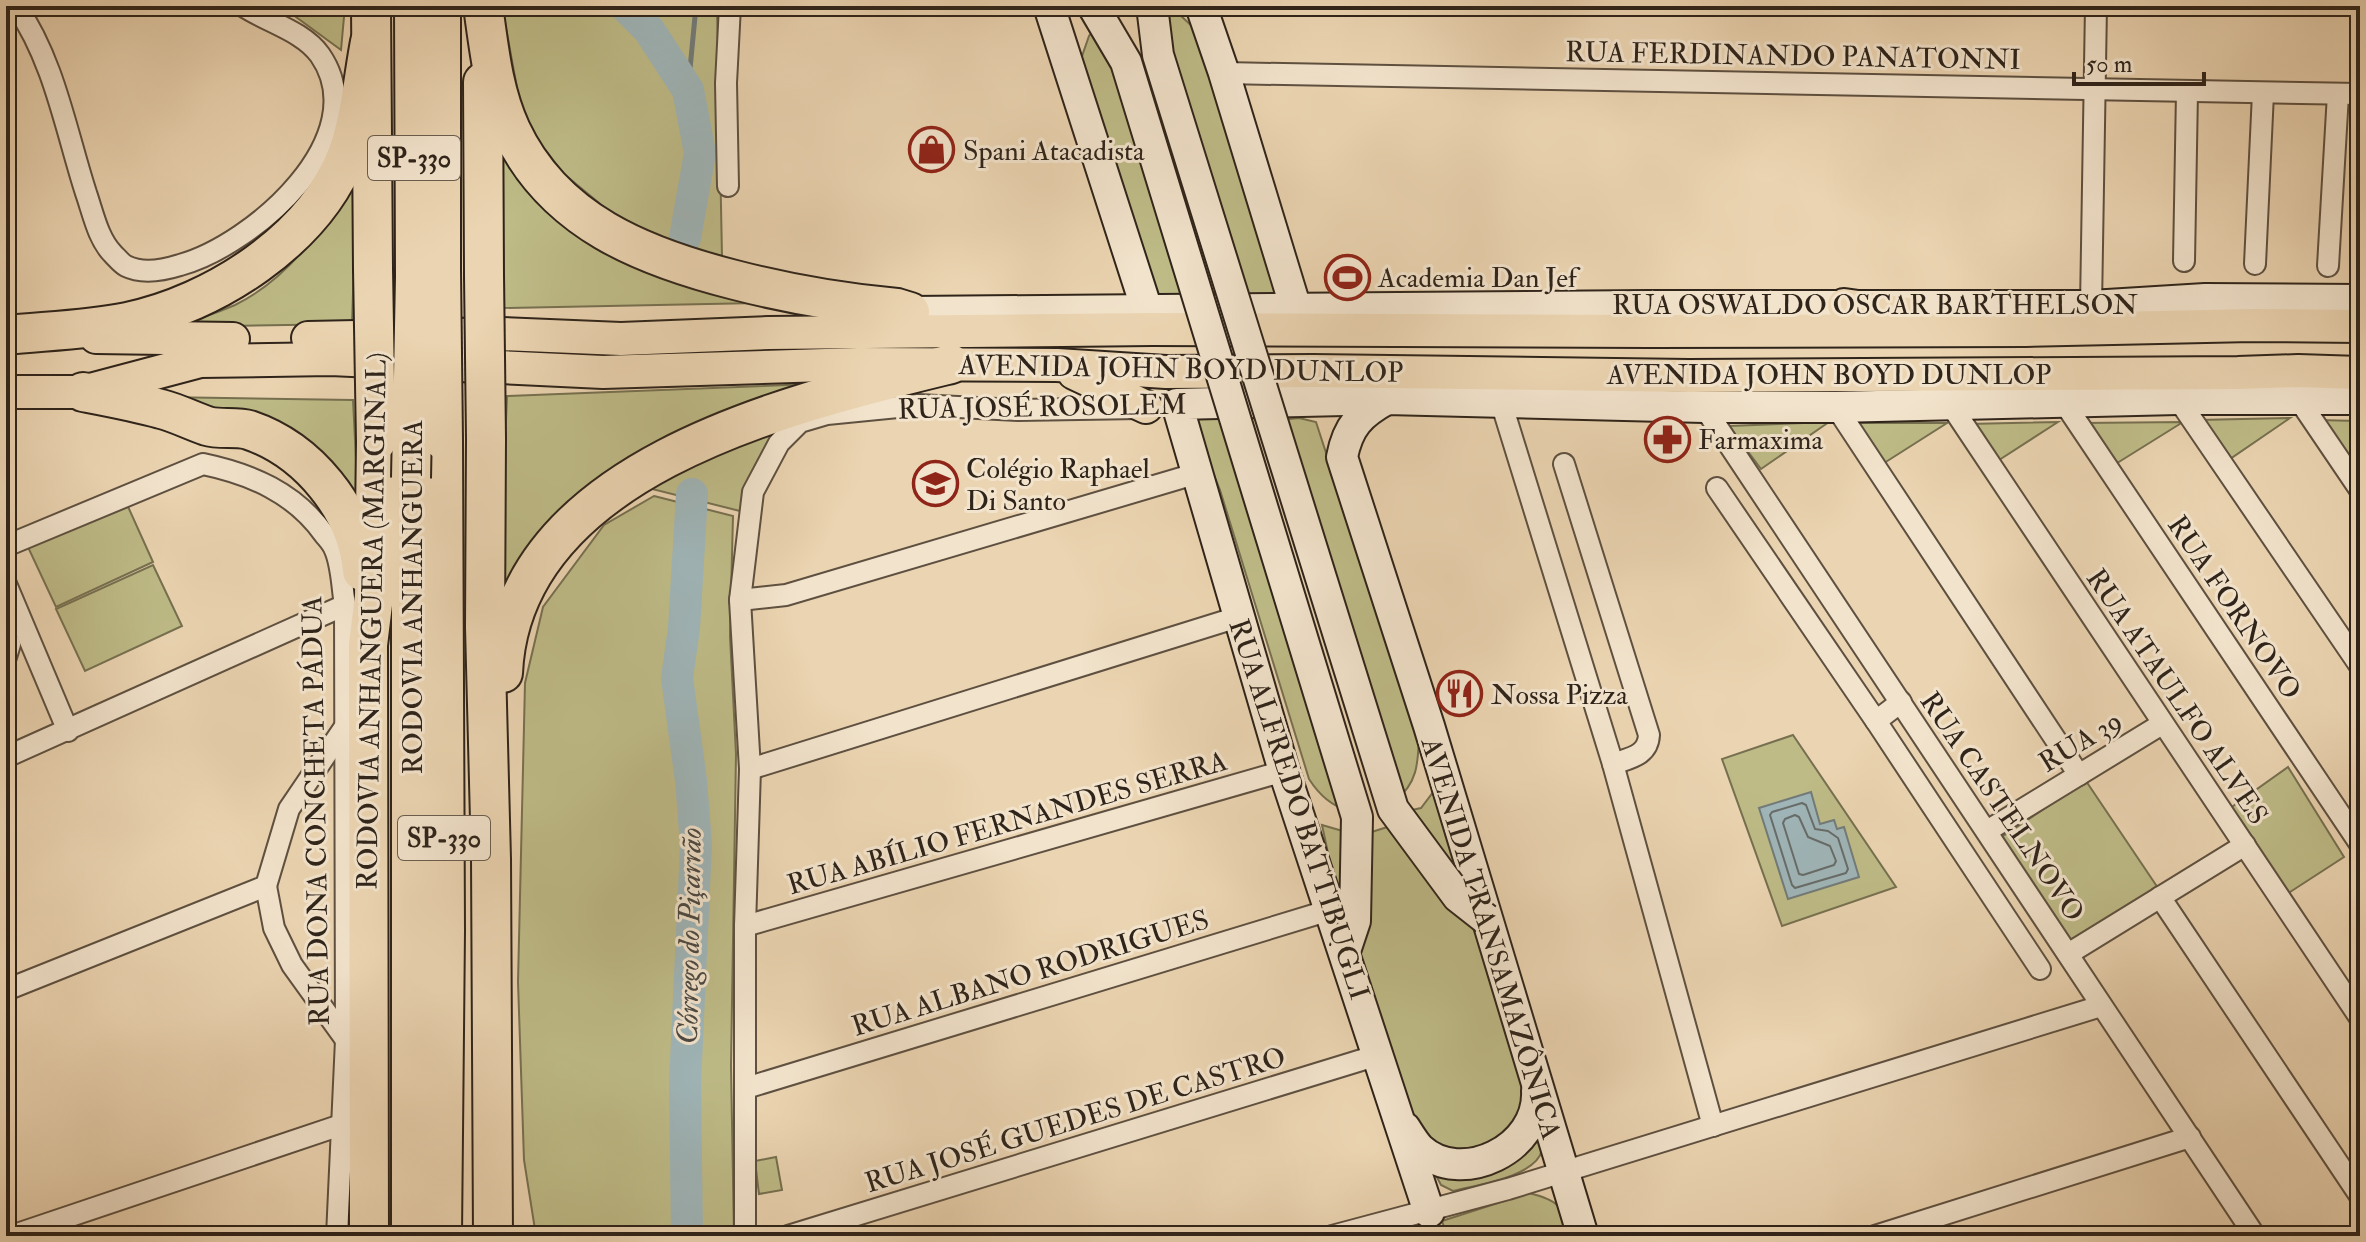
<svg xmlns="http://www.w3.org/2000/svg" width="2366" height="1242" font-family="'IM FELL Double Pica',serif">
  <rect width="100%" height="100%" fill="#ebd4b1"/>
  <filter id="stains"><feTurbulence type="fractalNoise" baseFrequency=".0025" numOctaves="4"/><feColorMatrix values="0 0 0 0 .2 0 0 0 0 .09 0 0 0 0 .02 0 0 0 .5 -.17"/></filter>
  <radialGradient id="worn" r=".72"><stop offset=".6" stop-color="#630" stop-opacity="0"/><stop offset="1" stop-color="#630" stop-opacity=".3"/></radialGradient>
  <g fill="#bebb87" stroke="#767050" stroke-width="2">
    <polygon points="281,6 345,6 341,50"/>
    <polygon points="502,6 717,6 722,256 665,242 616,217 564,174 523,121"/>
    <polygon points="1161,8 1179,14 1196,30 1281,300 1236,296"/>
    <polygon points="1099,23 1193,297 1156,297 1081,59 1089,36"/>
    <polygon points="498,130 526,181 758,303 502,308"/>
    <path d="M357,170L352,324L171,327C192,321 214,314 235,305C290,278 329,223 357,170Z"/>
    <polygon points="838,383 687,443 498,613 507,396"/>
    <polygon points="162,397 353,400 359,519 341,491"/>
    <path d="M1188,410L1229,414L1350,812C1331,805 1320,796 1309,779L1220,490Z"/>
    <path d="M1299,418L1316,422L1419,738C1418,764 1417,783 1396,800L1279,420Z"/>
    <polygon points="2290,418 2227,461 2198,420"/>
    <polygon points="2316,420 2360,421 2360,482"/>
    <polygon points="784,421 748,480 740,511 648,488"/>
    <polygon points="1829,422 1761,469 1729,426"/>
    <polygon points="2058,422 1996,462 1968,424"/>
    <polygon points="2183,422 2114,465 2083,423"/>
    <polygon points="1851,423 1947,423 1881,465"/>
    <polygon points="654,496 733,516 730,636 736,754 731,1066 734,1236 536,1236 524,1160 518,982 525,683 543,607 604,525"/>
    <polygon points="125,500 153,562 56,607 27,545"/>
    <polygon points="153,565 182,626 85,671 56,609"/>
    <polygon points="1793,735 1896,887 1782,926 1722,759"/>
    <polygon points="2288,767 2344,857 2287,894 2229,809"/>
    <polygon points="2086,781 2160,891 2074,949 2000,838"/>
    <polygon points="1434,791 1468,899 1403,812 1421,808"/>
    <polygon points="1397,824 1472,918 1529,1110 1525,1125 1468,1159 1421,1143 1351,950 1362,835"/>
    <polygon points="1322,825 1353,834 1346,937"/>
    <path d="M1537,1125C1538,1132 1543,1143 1542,1150C1536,1177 1476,1185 1453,1191L1441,1185L1428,1160L1459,1167Z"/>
    <polygon points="776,1157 782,1190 759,1194 755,1161"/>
    <path d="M1529,1193C1561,1201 1561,1206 1571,1236H1447L1442,1221Z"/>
  </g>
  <polygon fill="#9fb5b8" stroke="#727b79" stroke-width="2" points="1811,792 1820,824 1834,820 1837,829 1844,827 1859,877 1788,899 1759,808"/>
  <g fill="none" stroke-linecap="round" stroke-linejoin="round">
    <g stroke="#676c69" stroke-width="2">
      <polygon points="1802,803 1806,805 1815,829 1828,831 1838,838 1848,869 1846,873 1795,888 1792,885 1770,815 1772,812"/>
      <polygon points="1795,815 1799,817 1808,837 1830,846 1836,861 1834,865 1803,875 1799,874 1783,823 1785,819"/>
    </g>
    <polyline stroke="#727b79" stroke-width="5" points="688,90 696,6"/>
    <g stroke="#9fb5b8" stroke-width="32">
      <polyline points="625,6 649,30 688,90 700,153 685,238"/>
      <polyline points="687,1236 685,1084 696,845 691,781 677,678 684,628 692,494"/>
    </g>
    <defs>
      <g id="street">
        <path d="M16,6C54,60 66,131 86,193C93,213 98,239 113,254C117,258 122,264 126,266C142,274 164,270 180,265C253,245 377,137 320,55C303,31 267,22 243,6"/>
        <polyline points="1224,73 2360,94"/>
        <polyline points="728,186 726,83 730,6"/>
        <polyline points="2184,261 2187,92"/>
        <polyline points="2255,264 2263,93"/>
        <polyline points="2328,266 2338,94"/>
        <polyline points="2091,306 2096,6"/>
        <polyline points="2297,397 2360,490"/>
        <polyline points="2178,399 2360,666"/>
        <polyline points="2063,401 2360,844"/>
        <polyline points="1501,402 1613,764 1713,1126"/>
        <polyline points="1950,404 2360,1018"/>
        <polyline points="1704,407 2255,1236"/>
        <polyline points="1836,407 2079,775"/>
        <path d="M1564,464L1649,735C1648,756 1629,758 1613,764"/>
        <polyline points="1717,488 1876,721 1901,702"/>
        <path d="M6,546L203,464C251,474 295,493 324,534C328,539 333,544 335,550C342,566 342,588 345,605L346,1040L337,1236"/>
        <polyline points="6,584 68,731"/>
        <polyline points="740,600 786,595 1198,473"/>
        <polyline points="6,636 10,644 6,657"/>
        <polyline points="1876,721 2040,969"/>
        <polyline points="6,757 345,605"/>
        <polyline points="750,769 1238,617"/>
        <polyline points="1987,831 2162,724"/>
        <polyline points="266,886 274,928 292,965 346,1040"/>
        <polyline points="2160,897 2360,1196"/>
        <polyline points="745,926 1284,771"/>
        <polyline points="2068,954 2245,845"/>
        <polyline points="6,990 266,886 289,809 344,728"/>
        <polyline points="746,1088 1330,910"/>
        <polyline points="11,1236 341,1125"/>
        <polyline points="745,1236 745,926 750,769 740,600 753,492 779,443 800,422 827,414 918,405 1018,410 1140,408"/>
        <polyline points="788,1236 1378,1055"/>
        <polyline points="1332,1236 1508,1189 2101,1006"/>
        <polyline points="1875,1236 2190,1137"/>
      </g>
      <g id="secondary">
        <polyline points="1049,6 1147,310"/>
        <polyline points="1201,6 1224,73 1296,309"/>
        <polyline points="910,312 1649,306 2091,306 2205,299 2360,300"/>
        <path d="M1387,399C1360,414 1348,426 1342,457L1429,726L1583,1236"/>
        <path d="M1405,1128C1409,1134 1414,1143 1420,1149C1461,1187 1540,1149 1537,1091"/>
        <polyline points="1429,1212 1284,771 1177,404 1387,399 1704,407 1836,407 2178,399 2360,399"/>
      </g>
      <g id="primary">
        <polyline points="1844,305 1908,314"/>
        <polyline points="96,337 233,339"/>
        <polyline points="308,338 501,334 621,339 768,333 1152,329 1651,331 2026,330 2252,325 2360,326"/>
        <polyline points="1074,373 1146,407"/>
        <polyline points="6,392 83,392 200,361 331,359 603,372 858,364 1057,365 1166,372 1313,371 1689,376 2238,373 2298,371 2360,373"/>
      </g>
      <g id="highway">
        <polyline points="371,6 373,269"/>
        <polyline points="414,6 415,277"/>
        <polyline points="441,6 441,269"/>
        <path d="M483,6C489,48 493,91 511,130C554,222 644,257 735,280C789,294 841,303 897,308L910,312"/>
        <polyline points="483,82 484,275"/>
        <path d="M6,335C46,331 88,330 127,322C214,304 314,240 347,155C360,119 363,79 370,42"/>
        <path d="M83,392C109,397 136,402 161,409C177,413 192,421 207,426C220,430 236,426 249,430C308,450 357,509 362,571"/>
        <polyline points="486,439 485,627 491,859 493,1236"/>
        <path d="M503,673C512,468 791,403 951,364"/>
        <polyline points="369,1236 368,645 374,596 376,442"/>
        <polyline points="411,1236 411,478"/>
        <polyline points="442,1236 445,930 443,440"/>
      </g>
    </defs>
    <use href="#street" stroke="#5e5040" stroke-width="24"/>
    <use href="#secondary" stroke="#2f241a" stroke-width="34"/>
    <use href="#primary" stroke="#2f241a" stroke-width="36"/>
    <use href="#highway" stroke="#2f241a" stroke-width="42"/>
    <use href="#street" stroke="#f2e3cc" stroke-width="20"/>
    <use href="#secondary" stroke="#f2e3cc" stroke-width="30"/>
    <use href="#primary" stroke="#ebd4b1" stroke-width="32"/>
    <use href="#highway" stroke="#ebd4b1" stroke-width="38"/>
    <defs>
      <g id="secondary-bridge">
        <polyline points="1093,6 1126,62 1357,817 1355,921 1345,951"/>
        <polyline points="1152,6 1158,55 1393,809 1458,897 1486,919"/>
      </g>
      <g id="highway-bridge">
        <polyline points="373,269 376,442"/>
        <polyline points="441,269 443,440"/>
        <polyline points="484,275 486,439"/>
        <polyline points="411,478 415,277"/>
      </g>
    </defs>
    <use href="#secondary-bridge" stroke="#2f241a" stroke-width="34" stroke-linecap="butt"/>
    <use href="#highway-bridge" stroke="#2f241a" stroke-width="42" stroke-linecap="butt"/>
    <use href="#secondary-bridge" stroke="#f2e3cc" stroke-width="30"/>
    <use href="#highway-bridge" stroke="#ebd4b1" stroke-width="38"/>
  </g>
  <defs>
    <symbol id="shop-ring" viewBox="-11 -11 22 22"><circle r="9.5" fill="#f2e3cc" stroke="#8f2418" stroke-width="1.5"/><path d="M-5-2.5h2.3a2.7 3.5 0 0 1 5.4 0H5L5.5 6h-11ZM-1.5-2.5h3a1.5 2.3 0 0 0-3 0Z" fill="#8f2418"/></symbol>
    <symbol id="stadium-ring" viewBox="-11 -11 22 22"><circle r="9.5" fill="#f2e3cc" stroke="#8f2418" stroke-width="1.5"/><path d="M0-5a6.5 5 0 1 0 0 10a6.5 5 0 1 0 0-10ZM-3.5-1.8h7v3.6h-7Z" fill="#8f2418"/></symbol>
    <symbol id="pharmacy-ring" viewBox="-11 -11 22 22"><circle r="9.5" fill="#f2e3cc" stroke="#8f2418" stroke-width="1.5"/><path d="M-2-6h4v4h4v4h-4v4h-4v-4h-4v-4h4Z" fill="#8f2418"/></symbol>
    <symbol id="school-ring" viewBox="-11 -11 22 22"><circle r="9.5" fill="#f2e3cc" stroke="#8f2418" stroke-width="1.5"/><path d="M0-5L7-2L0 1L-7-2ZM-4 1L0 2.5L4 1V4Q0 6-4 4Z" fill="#8f2418"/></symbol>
    <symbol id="restaurant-ring" viewBox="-11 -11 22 22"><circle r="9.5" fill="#f2e3cc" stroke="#8f2418" stroke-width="1.5"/><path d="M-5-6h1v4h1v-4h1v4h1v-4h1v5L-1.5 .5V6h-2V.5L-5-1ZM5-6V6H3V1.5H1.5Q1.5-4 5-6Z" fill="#8f2418"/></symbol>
  </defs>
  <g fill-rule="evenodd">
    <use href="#shop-ring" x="906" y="124" width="51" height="51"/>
    <use href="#stadium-ring" x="1322" y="252" width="51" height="51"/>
    <use href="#pharmacy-ring" x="1642" y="414" width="51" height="51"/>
    <use href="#school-ring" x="910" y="458" width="51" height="51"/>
    <use href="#restaurant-ring" x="1434" y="668" width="51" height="51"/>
  </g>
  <g text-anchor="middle" stroke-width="6" stroke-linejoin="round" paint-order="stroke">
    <g fill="#f2e3cc" stroke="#6a5d4f" stroke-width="2">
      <rect x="368" y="136" width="92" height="44" rx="6"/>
      <rect x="398" y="816" width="92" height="44" rx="6"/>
    </g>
    <g font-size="26" font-weight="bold" fill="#2f241a">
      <text x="414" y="167">SP-330</text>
      <text x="444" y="847">SP-330</text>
    </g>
    <g font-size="28" fill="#2f241a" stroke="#f2e3cc">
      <text transform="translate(1793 55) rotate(1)" y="10">RUA FERDINANDO PANATONNI</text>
      <text x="1875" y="314">RUA OSWALDO OSCAR BARTHELSON</text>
      <text transform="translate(1181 368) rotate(1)" y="10">AVENIDA JOHN BOYD DUNLOP</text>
      <text x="1829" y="384">AVENIDA JOHN BOYD DUNLOP</text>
      <text transform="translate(1042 406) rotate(-1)" y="10">RUA JOSÉ ROSOLEM</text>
      <text transform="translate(412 597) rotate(-90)" y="10">RODOVIA ANHANGUERA</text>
      <text transform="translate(2235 607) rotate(56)" y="10">RUA FORNOVO</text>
      <text transform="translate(371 621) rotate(-89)" y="10">RODOVIA ANHANGUERA (MARGINAL)</text>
      <text transform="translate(2178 696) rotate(56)" y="10">RUA ATAULFO ALVES</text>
      <text transform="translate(2080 741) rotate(-31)" y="10">RUA 39</text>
      <text transform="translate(2003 806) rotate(56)" y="10">RUA CASTELNOVO</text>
      <text transform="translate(1300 809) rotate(72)" y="10">RUA ALFREDO BATTIBUGLI</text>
      <text transform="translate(315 811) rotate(-91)" y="10">RUA DONA CONCHETA PÁDUA</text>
      <text transform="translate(1007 822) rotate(-16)" y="10">RUA ABÍLIO FERNANDES SERRA</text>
      <text transform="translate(1492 938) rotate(73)" y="10">AVENIDA TRANSAMAZÔNICA</text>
      <text transform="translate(1030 972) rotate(-17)" y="10">RUA ALBANO RODRIGUES</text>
      <text transform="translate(1075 1119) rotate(-17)" y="10">RUA JOSÉ GUEDES DE CASTRO</text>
    </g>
    <g font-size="28" fill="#2f241a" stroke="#f2e3cc" text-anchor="start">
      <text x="963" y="160">Spani Atacadista</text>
      <text x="1378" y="287">Academia Dan Jef</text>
      <text x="1698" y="449">Farmaxima</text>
      <text x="966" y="478">Colégio Raphael<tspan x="966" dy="32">Di Santo</tspan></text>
      <text x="1491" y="704">Nossa Pizza</text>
    </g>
    <g font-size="30" font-style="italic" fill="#4b4842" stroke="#f2e3cc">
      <text transform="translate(689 936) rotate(-89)" y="10">Córrego do Piçarrão</text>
    </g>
  </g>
  <rect width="2366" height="1242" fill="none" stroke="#ebd4b1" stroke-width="32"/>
  <rect x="8" y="8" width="2350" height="1226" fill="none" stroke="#2f241a" stroke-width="4"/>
  <rect x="16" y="16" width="2334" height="1210" fill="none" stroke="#2f241a" stroke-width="2"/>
  <path d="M2074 72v12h130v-12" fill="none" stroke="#2f241a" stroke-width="4"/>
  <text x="2086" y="72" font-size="24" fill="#2f241a" stroke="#f2e3cc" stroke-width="6" paint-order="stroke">50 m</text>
  <rect width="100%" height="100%" filter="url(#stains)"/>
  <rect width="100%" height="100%" fill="url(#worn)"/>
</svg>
